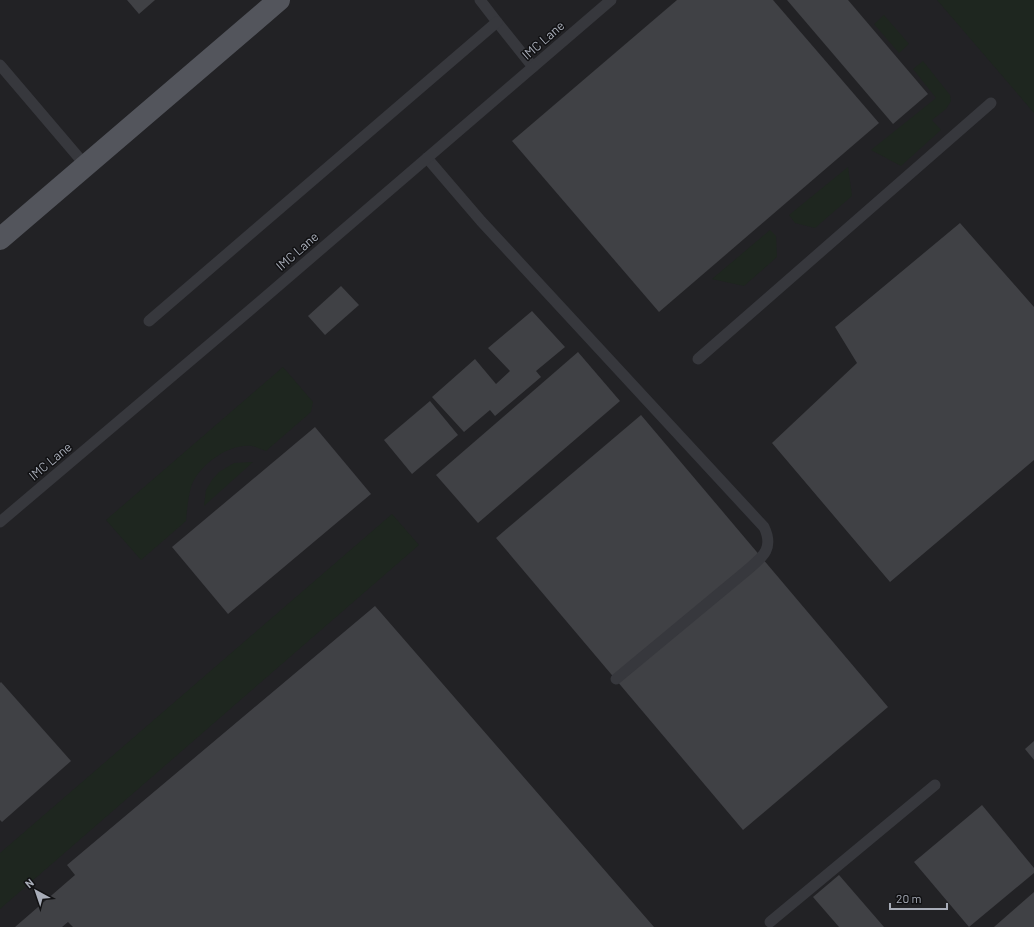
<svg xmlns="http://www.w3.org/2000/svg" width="1034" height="927" font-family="Barlow,sans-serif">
  <rect width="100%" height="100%" fill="#161618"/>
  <rect fill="#222225" x="0" y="0" width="1034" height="927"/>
  <g fill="#1e261f">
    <polygon points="937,0 1034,0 1034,113"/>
    <polygon points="884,15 909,44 899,53 874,24"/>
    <polygon points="923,61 950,95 951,101 946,109 932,120 941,130 901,166 871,150 936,98 913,69"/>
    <polygon points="848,167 852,196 815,228 795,223 789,215"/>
    <polygon points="770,230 776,236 777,257 744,286 712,279"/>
    <path d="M283,367L313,402L311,412L266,451C262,450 257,447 252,446C228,443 198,466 191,487C188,498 187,510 186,521L141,560L106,520Z"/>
    <polygon points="253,462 204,506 206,490 212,480 219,472 234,463"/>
    <polygon points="392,514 419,545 0,909 0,853"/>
  </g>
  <g fill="#404145">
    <polygon points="127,0 155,0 139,14"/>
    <polygon points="677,0 773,0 879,123 659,312 512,141"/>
    <polygon points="787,0 848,0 928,94 893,124"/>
    <polygon points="960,223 1034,307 1034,460 890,582 772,443 857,363 835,327"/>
    <polygon points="341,286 359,305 325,335 308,316"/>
    <polygon points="532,311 565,347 536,371 541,377 495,416 490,410 464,432 432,397 475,359 496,384 510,371 488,348"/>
    <polygon points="578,352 620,401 478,523 436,475"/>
    <polygon points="430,401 458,435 412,474 384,440"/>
    <polygon points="641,415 888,707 743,830 496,538"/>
    <polygon points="315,427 371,494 228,614 172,547"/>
    <polygon points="375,606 654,927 73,927 68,922 62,927 15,927 75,875 67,865"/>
    <polygon points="1,682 71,761 2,822 0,820 0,683"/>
    <polygon points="1034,741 1034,760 1025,749"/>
    <polygon points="982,805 1034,868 1034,873 969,927 914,862"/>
    <polygon points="839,875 884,927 839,927 813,897"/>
    <polygon points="1034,892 1034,927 994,927"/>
  </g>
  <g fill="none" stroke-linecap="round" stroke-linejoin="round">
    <g stroke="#37383d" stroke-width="11">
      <polyline points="480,0 497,22 533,67"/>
      <polyline points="0,65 86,166"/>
      <path d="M427,158L481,221L764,527C775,550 761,558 745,572L616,679"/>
      <polyline points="149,321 497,22"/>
      <polyline points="698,359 991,103"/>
      <polyline points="0,522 249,311 611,0"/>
      <polyline points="770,922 935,785"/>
    </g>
    <polyline stroke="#53555c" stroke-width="22" points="0,239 279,0"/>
  </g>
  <g text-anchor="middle" stroke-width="3" stroke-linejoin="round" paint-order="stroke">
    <g font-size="13" fill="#a8adb8" stroke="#111113">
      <text transform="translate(543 40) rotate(-41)" y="5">IMC Lane</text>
      <text transform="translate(297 251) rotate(-41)" y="5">IMC Lane</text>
      <text transform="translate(50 461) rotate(-40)" y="5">IMC Lane</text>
    </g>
  </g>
  <g transform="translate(36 891) rotate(320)" stroke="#111113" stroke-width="3" paint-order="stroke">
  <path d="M0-3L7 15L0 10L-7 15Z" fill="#a8adb8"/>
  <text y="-6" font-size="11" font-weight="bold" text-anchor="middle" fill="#a8adb8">N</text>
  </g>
  <path d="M890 903v6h57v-6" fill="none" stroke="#a8adb8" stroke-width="2"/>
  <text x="896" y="903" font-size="12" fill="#a8adb8" stroke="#111113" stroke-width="3" paint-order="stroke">20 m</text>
</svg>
